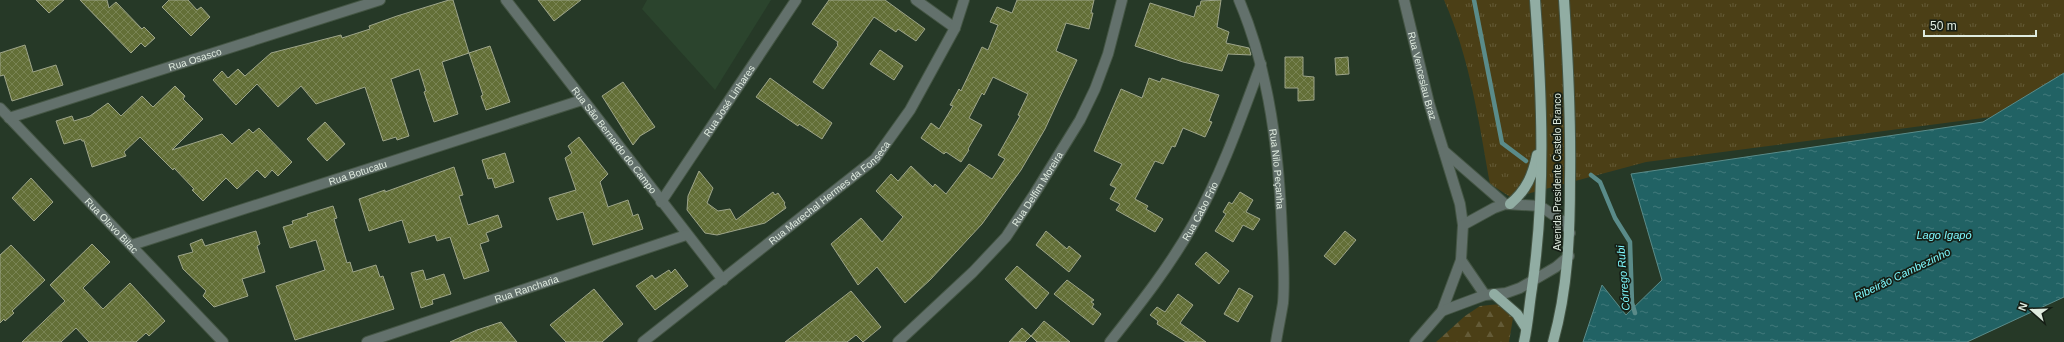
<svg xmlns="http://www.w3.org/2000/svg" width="2064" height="342" font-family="Arial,sans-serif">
  <defs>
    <pattern id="forest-firs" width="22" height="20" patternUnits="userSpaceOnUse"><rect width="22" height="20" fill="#4b3f16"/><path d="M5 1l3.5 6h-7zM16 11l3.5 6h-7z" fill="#645b37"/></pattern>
    <pattern id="park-tufts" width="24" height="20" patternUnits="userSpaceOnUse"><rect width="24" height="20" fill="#4b3f16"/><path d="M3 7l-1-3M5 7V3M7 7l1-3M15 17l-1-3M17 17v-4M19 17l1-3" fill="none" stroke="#645b37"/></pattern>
    <pattern id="water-ripples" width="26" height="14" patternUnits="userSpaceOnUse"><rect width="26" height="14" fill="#216264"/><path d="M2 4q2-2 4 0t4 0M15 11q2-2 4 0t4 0" fill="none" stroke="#41797a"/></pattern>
    <pattern id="building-cross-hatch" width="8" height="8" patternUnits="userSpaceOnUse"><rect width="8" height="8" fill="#636f37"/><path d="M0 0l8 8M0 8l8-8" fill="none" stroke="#798454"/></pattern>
  </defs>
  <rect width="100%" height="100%" fill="#263927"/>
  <polygon fill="#2b442d" points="647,0 771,0 715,90 642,9"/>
  <polygon fill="url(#forest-firs)" points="1500,304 1514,312 1509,342 1436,342 1465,316 1480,306"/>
  <path fill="url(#park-tufts)" d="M1444,0H2064V73L1991,117L1646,162L1512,198L1490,184C1479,122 1470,58 1444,0Z"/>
  <polygon fill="url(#water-ripples)" stroke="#5a8b89" points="2064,73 2064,297 1967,342 1583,342 1602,285 1626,315 1662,280 1631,174 1983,122"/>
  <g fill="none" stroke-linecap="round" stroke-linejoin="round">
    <g stroke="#5a8b89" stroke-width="4.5">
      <polyline points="1474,0 1502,143 1526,161"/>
      <polyline points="1591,175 1600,182 1615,218 1630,242 1632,303 1635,313"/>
    </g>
  </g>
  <g fill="url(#building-cross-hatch)" stroke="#9ea58a">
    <polygon points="36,0 64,0 49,13"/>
    <polygon points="80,0 107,0 109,8 116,2 142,29 144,27 155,38 145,47 141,43 131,53"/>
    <polygon points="169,0 188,0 197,10 201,7 210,17 191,36 162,7"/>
    <polygon points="449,0 453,0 469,53 490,46 510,102 486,110 481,96 483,95 469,53 442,62 458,114 434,122 424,92 426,91 419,69 391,79 409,136 397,140 396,137 383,141 365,87 316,104 301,86 278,107 257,84 236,105 213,80 222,71 228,78 238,69 245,76 271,53 341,35 342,38 370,29 369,26 397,16"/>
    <polygon points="538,0 581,0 554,21"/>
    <polygon points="829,0 885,0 925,29 916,41 898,29 896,32 874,17 823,89 813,82 838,45 837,44 838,42 812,24"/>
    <polygon points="1017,0 1094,0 1091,13 1093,13 1089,29 1066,23 1056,51 1077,60 1045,129 1021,170 982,224 930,280 905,303 877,267 858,285 831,244 861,218 882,242 903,217 876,191 891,174 898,181 911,166 933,187 935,184 946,194 969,164 992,179 1005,159 998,155 1020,116 1018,115 1028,94 993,77 984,95 982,93 969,118 982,125 968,149 969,150 961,162 946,152 944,154 921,138 931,123 939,129 953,106 950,105 959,89 961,91 982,47 988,50 998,25 990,22 997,7 1012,13"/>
    <polygon points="1221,0 1217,27 1229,32 1226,43 1249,48 1251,55 1228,54 1222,71 1183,62 1135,46 1150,3 1194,17 1197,6 1200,6 1201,1"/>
    <polygon points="25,45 33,72 56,65 63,85 12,101 4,75 0,76 0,53"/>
    <polygon points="880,50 903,66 894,80 870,64"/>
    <polygon points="1285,57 1303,57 1303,76 1314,77 1314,100 1298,101 1298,88 1285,88"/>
    <polygon points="1348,57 1349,74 1336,75 1335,58"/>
    <polygon points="770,78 832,123 822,139 799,124 798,126 756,97"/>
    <polygon points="1149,78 1160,82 1162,78 1219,95 1209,121 1212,122 1205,137 1183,128 1175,147 1172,146 1163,164 1155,161 1135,199 1148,206 1146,209 1163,219 1155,232 1116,210 1120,204 1110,199 1116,188 1110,185 1122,164 1094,151 1121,89 1142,98"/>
    <polygon points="623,82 655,127 640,136 633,145 602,96"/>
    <polygon points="175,86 185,96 183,99 203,119 172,150 222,134 232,144 249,129 253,133 259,128 292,162 278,176 272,170 265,178 257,170 237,189 226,178 203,201 192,190 194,189 174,168 173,170 140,137 124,152 126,156 92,167 84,141 82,141 81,139 64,144 56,121 72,116 74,121 90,116 108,103 121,116 142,96 153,107"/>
    <polygon points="325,122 345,144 327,161 307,139"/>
    <polygon points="579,137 608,174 600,182 608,207 628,200 633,216 638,214 643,229 593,245 583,212 557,220 549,198 576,190 565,158 572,153 568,146"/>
    <polygon points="505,153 514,182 495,188 492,178 488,179 482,160"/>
    <polygon points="454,167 463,195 459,196 468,225 498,215 502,227 486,233 489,241 480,244 489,271 464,279 450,237 437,241 435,235 409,243 402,220 369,231 359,199 385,190 385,192"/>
    <polygon points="699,171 713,188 707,203 718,211 730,209 736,220 773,192 775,195 778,193 785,203 784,204 786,208 765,223 717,235 705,233 687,210 688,196"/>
    <polygon points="31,178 53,202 34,221 12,198"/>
    <polygon points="1240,192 1253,200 1246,212 1260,219 1253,230 1243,225 1233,242 1215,231 1226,214 1223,212 1229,202 1232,204"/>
    <polygon points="333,206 337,218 334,219 347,263 350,262 353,272 376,265 380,277 383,276 394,309 295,340 276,286 325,270 316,240 290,248 283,227 293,224 292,221 308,216 307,214"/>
    <polygon points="256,231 260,244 257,246 265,272 242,279 248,296 214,307 203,296 206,291 183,269 178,256 193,252 190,244 202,239 205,246"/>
    <polygon points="1046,231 1067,249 1069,246 1081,256 1069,272 1036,245"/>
    <polygon points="1345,231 1356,240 1335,265 1324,256"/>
    <polygon points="92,244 110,262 83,288 103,309 130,283 165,321 149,336 146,333 136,342 89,342 76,328 61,342 22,342 65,301 50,285"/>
    <polygon points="11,245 45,280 12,311 14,313 5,321 4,319 0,323 0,255"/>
    <polygon points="1206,252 1229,271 1219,284 1195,264"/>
    <polygon points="1017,266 1049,293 1036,309 1005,279"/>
    <polygon points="675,269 688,286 655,310 636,286 652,275 655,279 669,270 671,273"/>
    <polygon points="423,270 426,280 444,274 451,294 432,300 433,304 421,308 411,273"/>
    <polygon points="1067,280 1094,300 1091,302 1094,304 1092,307 1101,314 1093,325 1054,294"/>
    <polygon points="1239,288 1253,296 1238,322 1224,314"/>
    <polygon points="594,289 623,324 602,342 566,342 550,325"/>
    <polygon points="851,291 881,327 863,342 856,335 847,342 785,342"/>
    <polygon points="1178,294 1193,305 1180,323 1206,342 1186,342 1157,324 1158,321 1150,315 1157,307 1165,312"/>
    <polygon points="1044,321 1070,342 1037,342 1031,336"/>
    <polygon points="501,322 517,342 450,342 477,330"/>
    <polygon points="1022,328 1031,336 1025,342 1009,342"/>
  </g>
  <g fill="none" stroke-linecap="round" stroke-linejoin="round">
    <defs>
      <g id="minor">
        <path id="s1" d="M506,0L723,280"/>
        <polyline points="916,0 955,28"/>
        <path id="s2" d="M1239,0C1270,73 1279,154 1282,233C1283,256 1285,280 1283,303C1281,316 1278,329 1276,342"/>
        <path id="s3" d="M1404,0L1429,103L1460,204L1463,225L1461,260L1442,311L1415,342"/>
        <path id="s4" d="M0,108L223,342"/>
        <path id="s5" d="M9,118L380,0"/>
        <polyline points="1444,151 1505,204"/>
        <path id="s6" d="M661,202L796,0"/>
        <polyline points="1463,225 1494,208 1505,204 1540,206 1564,222 1570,233"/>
        <path id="s7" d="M132,245L582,100"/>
        <polyline points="1461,260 1485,295"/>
        <polyline points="1442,311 1485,295 1506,293 1520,288 1556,267 1569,256"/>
        <path id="s8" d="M367,342L686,235"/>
        <path id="s9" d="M643,342L875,159L910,110L955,28L964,0"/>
        <path id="s10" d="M898,342L973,272L1006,237L1035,193L1080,120L1095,89L1108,54L1122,0"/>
        <path id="s11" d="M1110,342C1140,304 1170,266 1194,223C1222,173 1241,118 1261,64"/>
      </g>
      <g id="major">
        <path d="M1510,204C1526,191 1533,175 1537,155"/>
        <polyline points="1494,294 1517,314 1526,328"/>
        <path d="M1524,342C1528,325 1529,306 1532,288C1546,192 1542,96 1535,0"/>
        <path d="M1553,342C1568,289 1570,234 1570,179C1571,119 1568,60 1564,0"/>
      </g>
    </defs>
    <use href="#minor" stroke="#454" stroke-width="12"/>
    <use href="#major" stroke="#454" stroke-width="12"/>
    <use href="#minor" stroke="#63716c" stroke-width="10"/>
    <use href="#major" stroke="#91ada3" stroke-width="10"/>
  </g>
  <g text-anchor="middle" stroke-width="3.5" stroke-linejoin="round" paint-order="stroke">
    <g font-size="10" fill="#dfebdf" stroke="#151e15">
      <text dy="4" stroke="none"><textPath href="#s5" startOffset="195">Rua Osasco</textPath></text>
      <text dy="4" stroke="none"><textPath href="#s3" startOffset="78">Rua Venceslau Braz</textPath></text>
      <text dy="4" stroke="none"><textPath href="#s6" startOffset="122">Rua José Linhares</textPath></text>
      <text dy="4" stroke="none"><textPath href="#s1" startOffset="177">Rua São Bernardo do Campo</textPath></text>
      <text dy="4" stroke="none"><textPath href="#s2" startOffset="174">Rua Nilo Peçanha</textPath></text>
      <text transform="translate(1557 172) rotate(-90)" y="4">Avenida Presidente Castelo Branco</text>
      <text dy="4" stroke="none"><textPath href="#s7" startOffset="237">Rua Botucatu</textPath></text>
      <text dy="4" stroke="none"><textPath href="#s10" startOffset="208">Rua Delfim Moreira</textPath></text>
      <text dy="4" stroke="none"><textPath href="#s9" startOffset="239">Rua Marechal Hermes da Fonseca</textPath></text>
      <text dy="4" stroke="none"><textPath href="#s11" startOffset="159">Rua Cabo Frio</textPath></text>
      <text dy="4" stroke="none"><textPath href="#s4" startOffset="162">Rua Olavo Bilac</textPath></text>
      <text dy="4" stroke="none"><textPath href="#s8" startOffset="168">Rua Rancharia</textPath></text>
    </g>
    <g font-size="11" font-style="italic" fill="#7ffaff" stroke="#151e15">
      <text x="1944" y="239">Lago Igapó</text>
      <text transform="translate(1902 274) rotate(-26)" y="4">Ribeirão Cambezinho</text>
      <text transform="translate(1623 278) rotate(-95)" y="4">Córrego Rubi</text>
    </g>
  </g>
  <g transform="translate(2032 310) rotate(290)" stroke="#151e15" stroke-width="3" paint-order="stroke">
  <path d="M0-3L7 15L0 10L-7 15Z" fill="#dfebdf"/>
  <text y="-6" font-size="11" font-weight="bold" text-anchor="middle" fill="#dfebdf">N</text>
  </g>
  <path d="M1924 30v6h112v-6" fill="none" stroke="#dfebdf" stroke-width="2"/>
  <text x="1930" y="30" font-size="12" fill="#dfebdf" stroke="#151e15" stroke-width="3" paint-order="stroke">50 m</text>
</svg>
